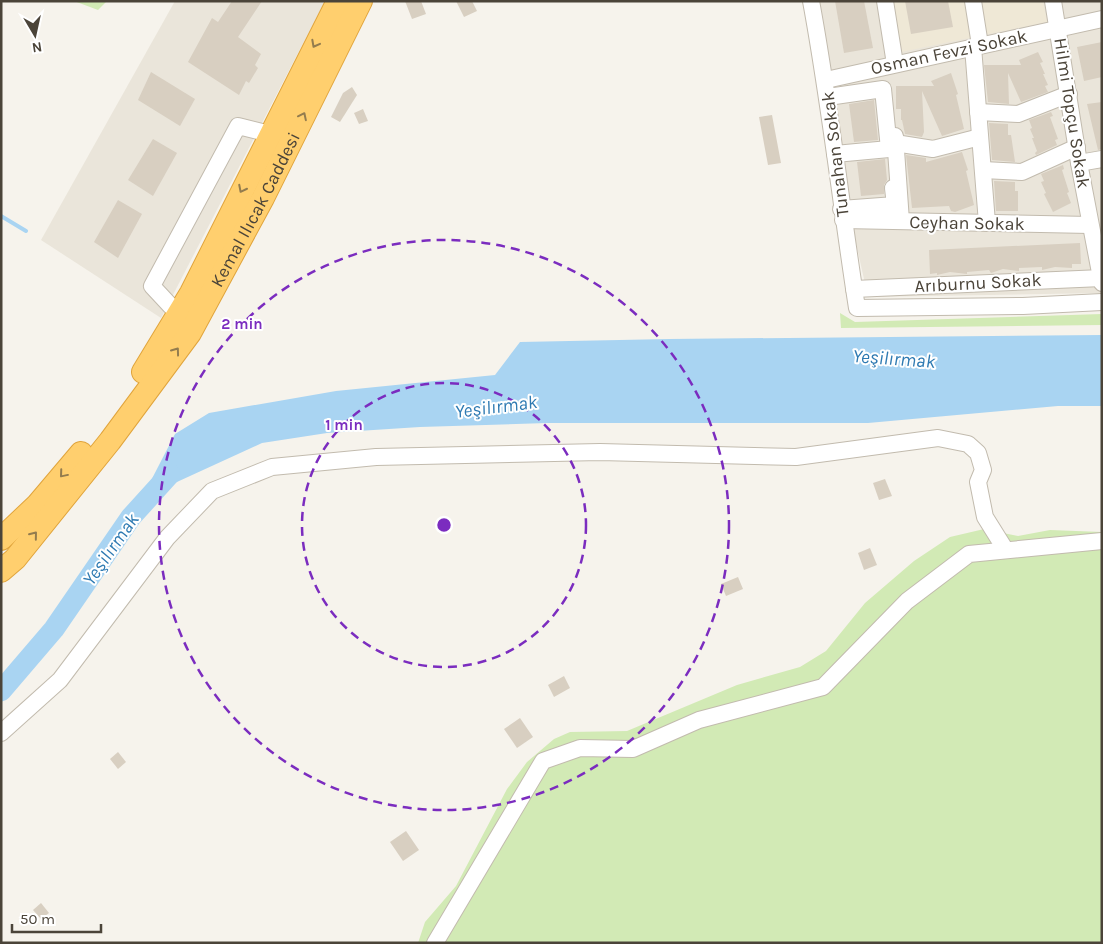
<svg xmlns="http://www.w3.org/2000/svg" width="1103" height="944" font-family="Karla,sans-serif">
  <rect width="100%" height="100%" fill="#f6f3ec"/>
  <g fill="#eae5da">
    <polygon points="175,1 325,1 161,318 41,240"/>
    <polygon points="802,1 1102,1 1102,293 868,297"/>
  </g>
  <polygon fill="#efe8d6" points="893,1 1043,1 1047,22 901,52"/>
  <g fill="#d2eab5">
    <polygon points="74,1 107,1 98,10"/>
    <polygon points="840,313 855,322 1102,314 1102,325 841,328"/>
    <polygon points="997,526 1003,533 1018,536 1050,530 1102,532 1102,943 418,943 425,922 456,886 507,789 527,762 554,739 570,732 627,731 737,685 800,667 826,651 865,603 914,561 950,537"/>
  </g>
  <polygon fill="#a9d4f2" points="1102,335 1102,406 1058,406 868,423 547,423 420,427 327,433 262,443 142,498 175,434 209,413 336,391 495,375 520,342 669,339"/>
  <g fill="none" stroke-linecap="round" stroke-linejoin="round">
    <polyline stroke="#a9d4f2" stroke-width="4" points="1,216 26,231"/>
    <polyline stroke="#a9d4f2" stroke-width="21" points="1,691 54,629 131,517 170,474"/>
  </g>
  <g fill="#d8cfc1">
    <polygon points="232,1 262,1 238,37 261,54 255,65 258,68 249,83 246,81 239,95 188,62 212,18 218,22"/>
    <polygon points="405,1 421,1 426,14 412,19"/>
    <polygon points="456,1 472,1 477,11 464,17"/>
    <polygon points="835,1 864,1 873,48 844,53"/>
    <polygon points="905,1 948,1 953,27 911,34"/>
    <polygon points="1102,42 1102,77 1084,81 1077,47"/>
    <polygon points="1038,52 1043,62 1040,63 1045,74 1043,74 1048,85 1045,86 1048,92 1021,102 1008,73 1009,104 988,102 984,65 1021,65 1019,60"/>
    <polygon points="151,72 195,99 180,126 138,100"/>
    <polygon points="951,73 958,94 956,95 964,129 942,136 922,91 924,132 922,137 905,134 902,120 901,120 901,109 896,109 896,86 934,86 931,81"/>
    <polygon points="352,87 357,95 340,122 331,117 343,93"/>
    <polygon points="874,100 878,140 854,142 849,104"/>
    <polygon points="1102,102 1102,149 1098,150 1087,104"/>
    <polygon points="363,109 368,121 359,124 354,113"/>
    <polygon points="1051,112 1053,116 1050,117 1058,139 1055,140 1057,145 1036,155 1035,153 1037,151 1032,138 1034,138 1030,129 1032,128 1029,120"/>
    <polygon points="772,115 781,163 768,165 759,117"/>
    <polygon points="989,123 1008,124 1008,135 1011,135 1015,162 992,160"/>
    <polygon points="153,139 177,153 153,196 128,180"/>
    <polygon points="962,152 968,170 966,171 974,205 955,212 951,211 949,206 912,208 906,155 926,158 926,162"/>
    <polygon points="885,159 887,180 884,185 884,194 861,196 857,162"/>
    <polygon points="1063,165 1064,169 1062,170 1069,192 1067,193 1071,203 1053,212 1044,194 1046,193 1041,182 1044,181 1041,174"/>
    <polygon points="994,181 1015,182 1015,191 1018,191 1018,211 996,211"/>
    <polygon points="118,200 142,214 118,258 94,242"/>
    <polygon points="1080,243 1081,264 1072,264 1072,268 1055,267 1042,270 1042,267 1019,268 1019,271 1003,269 991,273 989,270 967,272 967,274 950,272 937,275 937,273 930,274 929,250"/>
    <polygon points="885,479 892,496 879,500 873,483"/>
    <polygon points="870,548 877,565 864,570 858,553"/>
    <polygon points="738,577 743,589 726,596 721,584"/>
    <polygon points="564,676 570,688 554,697 548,685"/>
    <polygon points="520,718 533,737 517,748 504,729"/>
    <polygon points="118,752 126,762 118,769 110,759"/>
    <polygon points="406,831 419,850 403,861 390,842"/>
    <polygon points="41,903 49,913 41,919 33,910"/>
  </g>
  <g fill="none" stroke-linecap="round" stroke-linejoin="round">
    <defs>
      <g id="minor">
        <path d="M811,1C830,103 841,206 857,308L1023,306L1102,302"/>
        <polyline points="885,1 895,64"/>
        <polyline points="973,1 980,45"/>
        <polyline points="1053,1 1079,163 1102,283"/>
        <polyline points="973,47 987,223"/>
        <polyline points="826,80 1102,19"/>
        <polyline points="828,97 883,89 889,149 835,154"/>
        <polyline points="978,112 1018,114 1069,94"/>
        <polyline points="895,136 901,221"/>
        <polyline points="895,143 933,149 980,137"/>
        <polyline points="1079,163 1102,159"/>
        <polyline points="983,170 1022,172 1077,147"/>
        <polyline points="841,209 895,205 893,188"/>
        <polyline points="843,220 1090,225"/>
        <polyline points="854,289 1102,278"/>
        <polyline points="179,315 152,286 238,126 270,134"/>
        <polyline points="1,733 60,680 167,538 212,491 272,467 376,457 600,452 796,457 938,438 968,444 978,453 983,470 978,482 985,517 1005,549"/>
        <polyline points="435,943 543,761 580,748 633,749 699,720 823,687 907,601 969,554 1102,541"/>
      </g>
      <g id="highway">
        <polyline points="143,372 191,293 338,1"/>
        <polyline points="1,539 37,505 81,453"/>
        <path id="s1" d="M1,571L15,559L110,441L190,333L263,198L361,1"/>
      </g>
    </defs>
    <use href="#minor" stroke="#c2bbae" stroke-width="18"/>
    <use href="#highway" stroke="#e0a43c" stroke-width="24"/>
    <use href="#minor" stroke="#fff" stroke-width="16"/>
    <use href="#highway" stroke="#ffcf6e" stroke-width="22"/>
  </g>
  <defs><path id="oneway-chevron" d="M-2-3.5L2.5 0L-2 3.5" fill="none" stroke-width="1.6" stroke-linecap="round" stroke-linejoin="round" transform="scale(1.25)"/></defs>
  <g stroke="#937c4e">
    <use href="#oneway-chevron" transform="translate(315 44) rotate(118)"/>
    <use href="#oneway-chevron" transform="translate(303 116) rotate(-64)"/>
    <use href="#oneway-chevron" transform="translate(242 189) rotate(117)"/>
    <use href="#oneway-chevron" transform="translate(176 351) rotate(-54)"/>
    <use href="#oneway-chevron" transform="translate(63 474) rotate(130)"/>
    <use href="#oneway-chevron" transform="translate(34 535) rotate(-51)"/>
  </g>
  <g fill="none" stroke="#7b2cbf" stroke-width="2.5" stroke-dasharray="9 6">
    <circle cx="444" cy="525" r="142"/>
    <circle cx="444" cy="525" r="285"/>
  </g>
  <g text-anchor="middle" stroke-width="4" stroke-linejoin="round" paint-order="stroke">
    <g font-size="18" fill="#4b4439" stroke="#fff">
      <text transform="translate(949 52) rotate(-12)" y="6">Osman Fevzi Sokak</text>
      <text transform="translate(1072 113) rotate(81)" y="6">Hilmi Topçu Sokak</text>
      <text transform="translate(835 154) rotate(-97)" y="6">Tunahan Sokak</text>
      <text dy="6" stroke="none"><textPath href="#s1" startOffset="444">Kemal Ilıcak Caddesi</textPath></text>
      <text transform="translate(967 223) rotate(1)" y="6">Ceyhan Sokak</text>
      <text transform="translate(978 283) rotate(-3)" y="6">Arıburnu Sokak</text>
    </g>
    <g font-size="19" font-style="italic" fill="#2e7ab2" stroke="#fff">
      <text transform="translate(894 358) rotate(4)" y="7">Yeşilırmak</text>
      <text transform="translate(496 406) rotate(-7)" y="7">Yeşilırmak</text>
      <text transform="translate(110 549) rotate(-55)" y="7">Yeşilırmak</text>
    </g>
  </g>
  <circle cx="444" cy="525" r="8" fill="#7b2cbf" stroke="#fff" stroke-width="2.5"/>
  <g font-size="15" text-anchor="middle" font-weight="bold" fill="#7b2cbf" stroke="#fff" stroke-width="4" stroke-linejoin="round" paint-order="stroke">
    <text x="242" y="329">2 min</text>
    <text x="344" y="430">1 min</text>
  </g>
  <rect width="1103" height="944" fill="none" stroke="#4b4439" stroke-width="5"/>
  <g transform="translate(35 35) rotate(171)" stroke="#ffffff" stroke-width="4" paint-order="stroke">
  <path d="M0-4L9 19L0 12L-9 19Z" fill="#4b4439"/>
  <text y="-8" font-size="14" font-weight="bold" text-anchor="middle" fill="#4b4439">N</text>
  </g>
  <path d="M12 924v8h89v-8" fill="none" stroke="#4b4439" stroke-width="2.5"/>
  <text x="20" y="924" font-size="15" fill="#4b4439" stroke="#ffffff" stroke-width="4" paint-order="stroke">50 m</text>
</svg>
